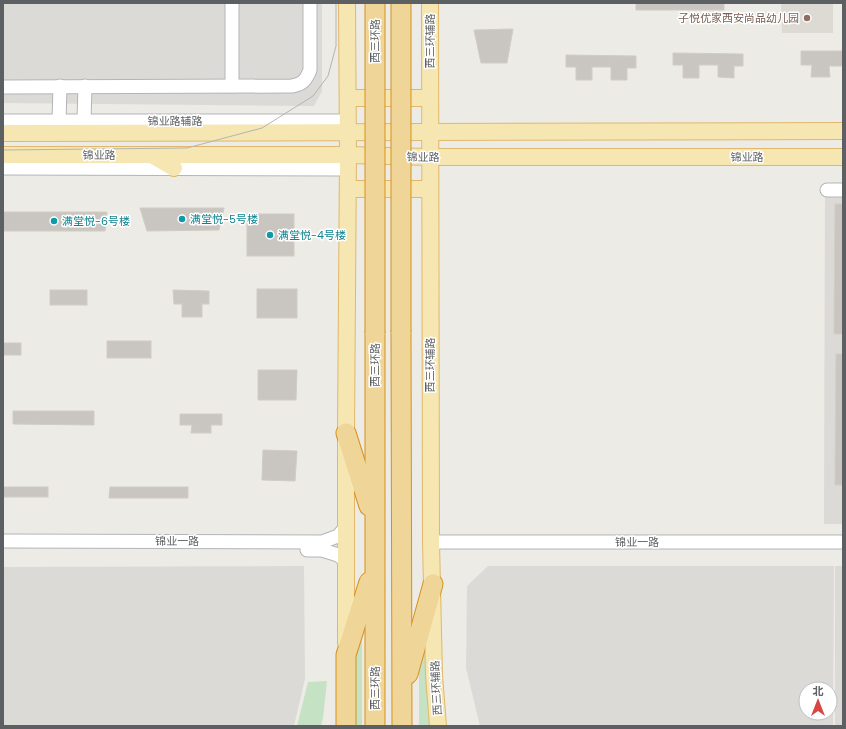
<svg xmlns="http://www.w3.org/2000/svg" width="846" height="729" font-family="Poppins,'Noto Sans SC',sans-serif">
  <rect width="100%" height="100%" fill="#edebe5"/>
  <g fill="#dcdad7" fill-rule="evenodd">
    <polygon points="3,3 322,3 322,91 314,106 3,103"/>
    <polygon points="825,184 843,184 843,524 824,524"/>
    <polygon points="304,566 305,679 294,726 3,726 3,567"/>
    <path d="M488,566H834L833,726H480L466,668L467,586ZM806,689H830V713H806Z"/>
    <rect x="835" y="566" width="8" height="160"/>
  </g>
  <polygon fill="#dddad3" points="781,3 833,3 833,33 782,33"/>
  <g fill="#c6e2c4">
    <polygon points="362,630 362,726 352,726 352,659"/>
    <polygon points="428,632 429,726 419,726 419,654"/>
    <polygon points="327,681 323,718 321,726 297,726 308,682"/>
  </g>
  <g fill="#c9c6c1" stroke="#d1ccc4">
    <rect x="636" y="3" width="88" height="7"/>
    <polygon points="513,29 507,63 481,63 474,30"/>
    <polygon points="801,51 843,51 843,66 829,66 830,77 811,77 812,65 801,65"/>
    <polygon points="673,53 743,54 743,66 734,66 734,78 718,77 718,65 699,65 699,78 683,78 683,65 673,65"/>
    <polygon points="566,55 636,56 636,68 627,68 627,80 611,80 611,67 592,67 592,80 576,80 576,67 566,67"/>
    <polygon points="835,204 843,204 843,334 834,334"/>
    <polygon points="140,208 224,208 219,230 147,231"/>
    <polygon points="3,212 107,212 105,231 3,231"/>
    <rect x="247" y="214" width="47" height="42"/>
    <rect x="257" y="289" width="40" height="29"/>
    <rect x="50" y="290" width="37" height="15"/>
    <polygon points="173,290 209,291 209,304 202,304 202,317 182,317 182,304 174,304"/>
    <rect x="107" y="341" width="44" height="17"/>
    <rect x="3" y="343" width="18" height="12"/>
    <polygon points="836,354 843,354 843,485 835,485"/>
    <polygon points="258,370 297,370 296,400 258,400"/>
    <polygon points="13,411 94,411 94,425 13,424"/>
    <polygon points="180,414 222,414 222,425 211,425 211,433 191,433 192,425 180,425"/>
    <polygon points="263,450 297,451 295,481 262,480"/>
    <rect x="3" y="487" width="45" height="10"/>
    <polygon points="110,487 188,487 188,498 109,498"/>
  </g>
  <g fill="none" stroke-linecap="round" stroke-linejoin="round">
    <defs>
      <g id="minor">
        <polyline points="85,86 84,121 89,126"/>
        <polyline points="232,86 232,3"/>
        <path d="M3,87L292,86C303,84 306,80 310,70V3"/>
        <polyline points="3,121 348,121"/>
        <polyline points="56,127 59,121 60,86"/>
        <polyline points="3,168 348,169"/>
        <polyline points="827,190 843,190"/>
        <polyline points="3,541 322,542 338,536 346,527"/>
        <polyline points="431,542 843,542"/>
        <polyline points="307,550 322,550 338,555 346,561"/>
      </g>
      <g id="major">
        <polyline points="430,3 431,542 434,675 438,726"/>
        <polyline points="348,98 430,98"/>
        <polyline points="3,133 843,131"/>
        <polyline points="3,155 348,155 430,157 843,157"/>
        <polyline points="152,155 174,168"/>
        <polyline points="348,189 430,189"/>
        <polyline points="346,643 346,433 348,155 347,3"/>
      </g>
      <g id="highway">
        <polyline points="401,332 402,726"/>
        <polyline points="375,333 375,726"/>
        <polyline points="346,433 369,506"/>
        <polyline points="408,674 433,584"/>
        <polyline points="346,726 346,655 369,582"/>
      </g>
    </defs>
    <use href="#minor" stroke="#b2b5b8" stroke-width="15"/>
    <use href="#major" stroke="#e1b86b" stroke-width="18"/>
    <use href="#highway" stroke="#d7911b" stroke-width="21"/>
    <use href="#minor" stroke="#fff" stroke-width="13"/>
    <use href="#major" stroke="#f5e6b2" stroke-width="16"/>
    <use href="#highway" stroke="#f0d599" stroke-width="19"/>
    <polyline stroke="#b3b4b4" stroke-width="1" points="3,150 187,148 262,128 313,96 328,76 336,46 336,3"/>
    <defs>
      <g id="highway-bridge">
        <polyline points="401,3 401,332"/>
        <polyline points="375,333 375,3"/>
      </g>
    </defs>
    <use href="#highway-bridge" stroke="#d7911b" stroke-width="21" stroke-linecap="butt"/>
    <use href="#highway-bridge" stroke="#f0d599" stroke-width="19"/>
  </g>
  <circle fill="#8d6e63" stroke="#fff" stroke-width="1.5" cx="807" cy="18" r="4"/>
  <g fill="#0f9aa8" stroke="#fff" stroke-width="1.5">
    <circle cx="182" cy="219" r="4"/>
    <circle cx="54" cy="221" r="4"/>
    <circle cx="270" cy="235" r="4"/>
  </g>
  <g text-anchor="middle" stroke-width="3" stroke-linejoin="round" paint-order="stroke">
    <g font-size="11" fill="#785e54" stroke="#fff" text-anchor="end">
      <text x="799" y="22">子悦优家西安尚品幼儿园</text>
    </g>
    <g font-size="11" fill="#5d6063" stroke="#fff">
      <text transform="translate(375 41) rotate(-90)" y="4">西三环路</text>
      <text transform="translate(430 41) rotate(-90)" y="4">西三环辅路</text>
      <text x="175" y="125">锦业路辅路</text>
      <text x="99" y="159">锦业路</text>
      <text transform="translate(423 157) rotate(1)" y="4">锦业路</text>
      <text x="747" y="161">锦业路</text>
      <text transform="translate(375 365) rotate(-90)" y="4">西三环路</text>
      <text transform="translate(430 365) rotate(-90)" y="4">西三环辅路</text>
      <text x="177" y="545">锦业一路</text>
      <text x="637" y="546">锦业一路</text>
      <text transform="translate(375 688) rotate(-90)" y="4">西三环路</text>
      <text transform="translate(436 688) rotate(-93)" y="4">西三环辅路</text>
    </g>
    <g font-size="11" fill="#0d838f" stroke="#fff" text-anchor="start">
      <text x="190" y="223">满堂悦-5号楼</text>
      <text x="62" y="225">满堂悦-6号楼</text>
      <text x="278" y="239">满堂悦-4号楼</text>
    </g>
  </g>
  <rect width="846" height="729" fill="none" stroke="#5d6063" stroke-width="8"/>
  <g transform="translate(818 701)"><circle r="19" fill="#ffffff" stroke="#bebfc1"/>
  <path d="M0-3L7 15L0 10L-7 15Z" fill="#d54644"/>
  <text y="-6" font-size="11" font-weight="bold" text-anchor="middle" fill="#5d6063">北</text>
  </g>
</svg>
